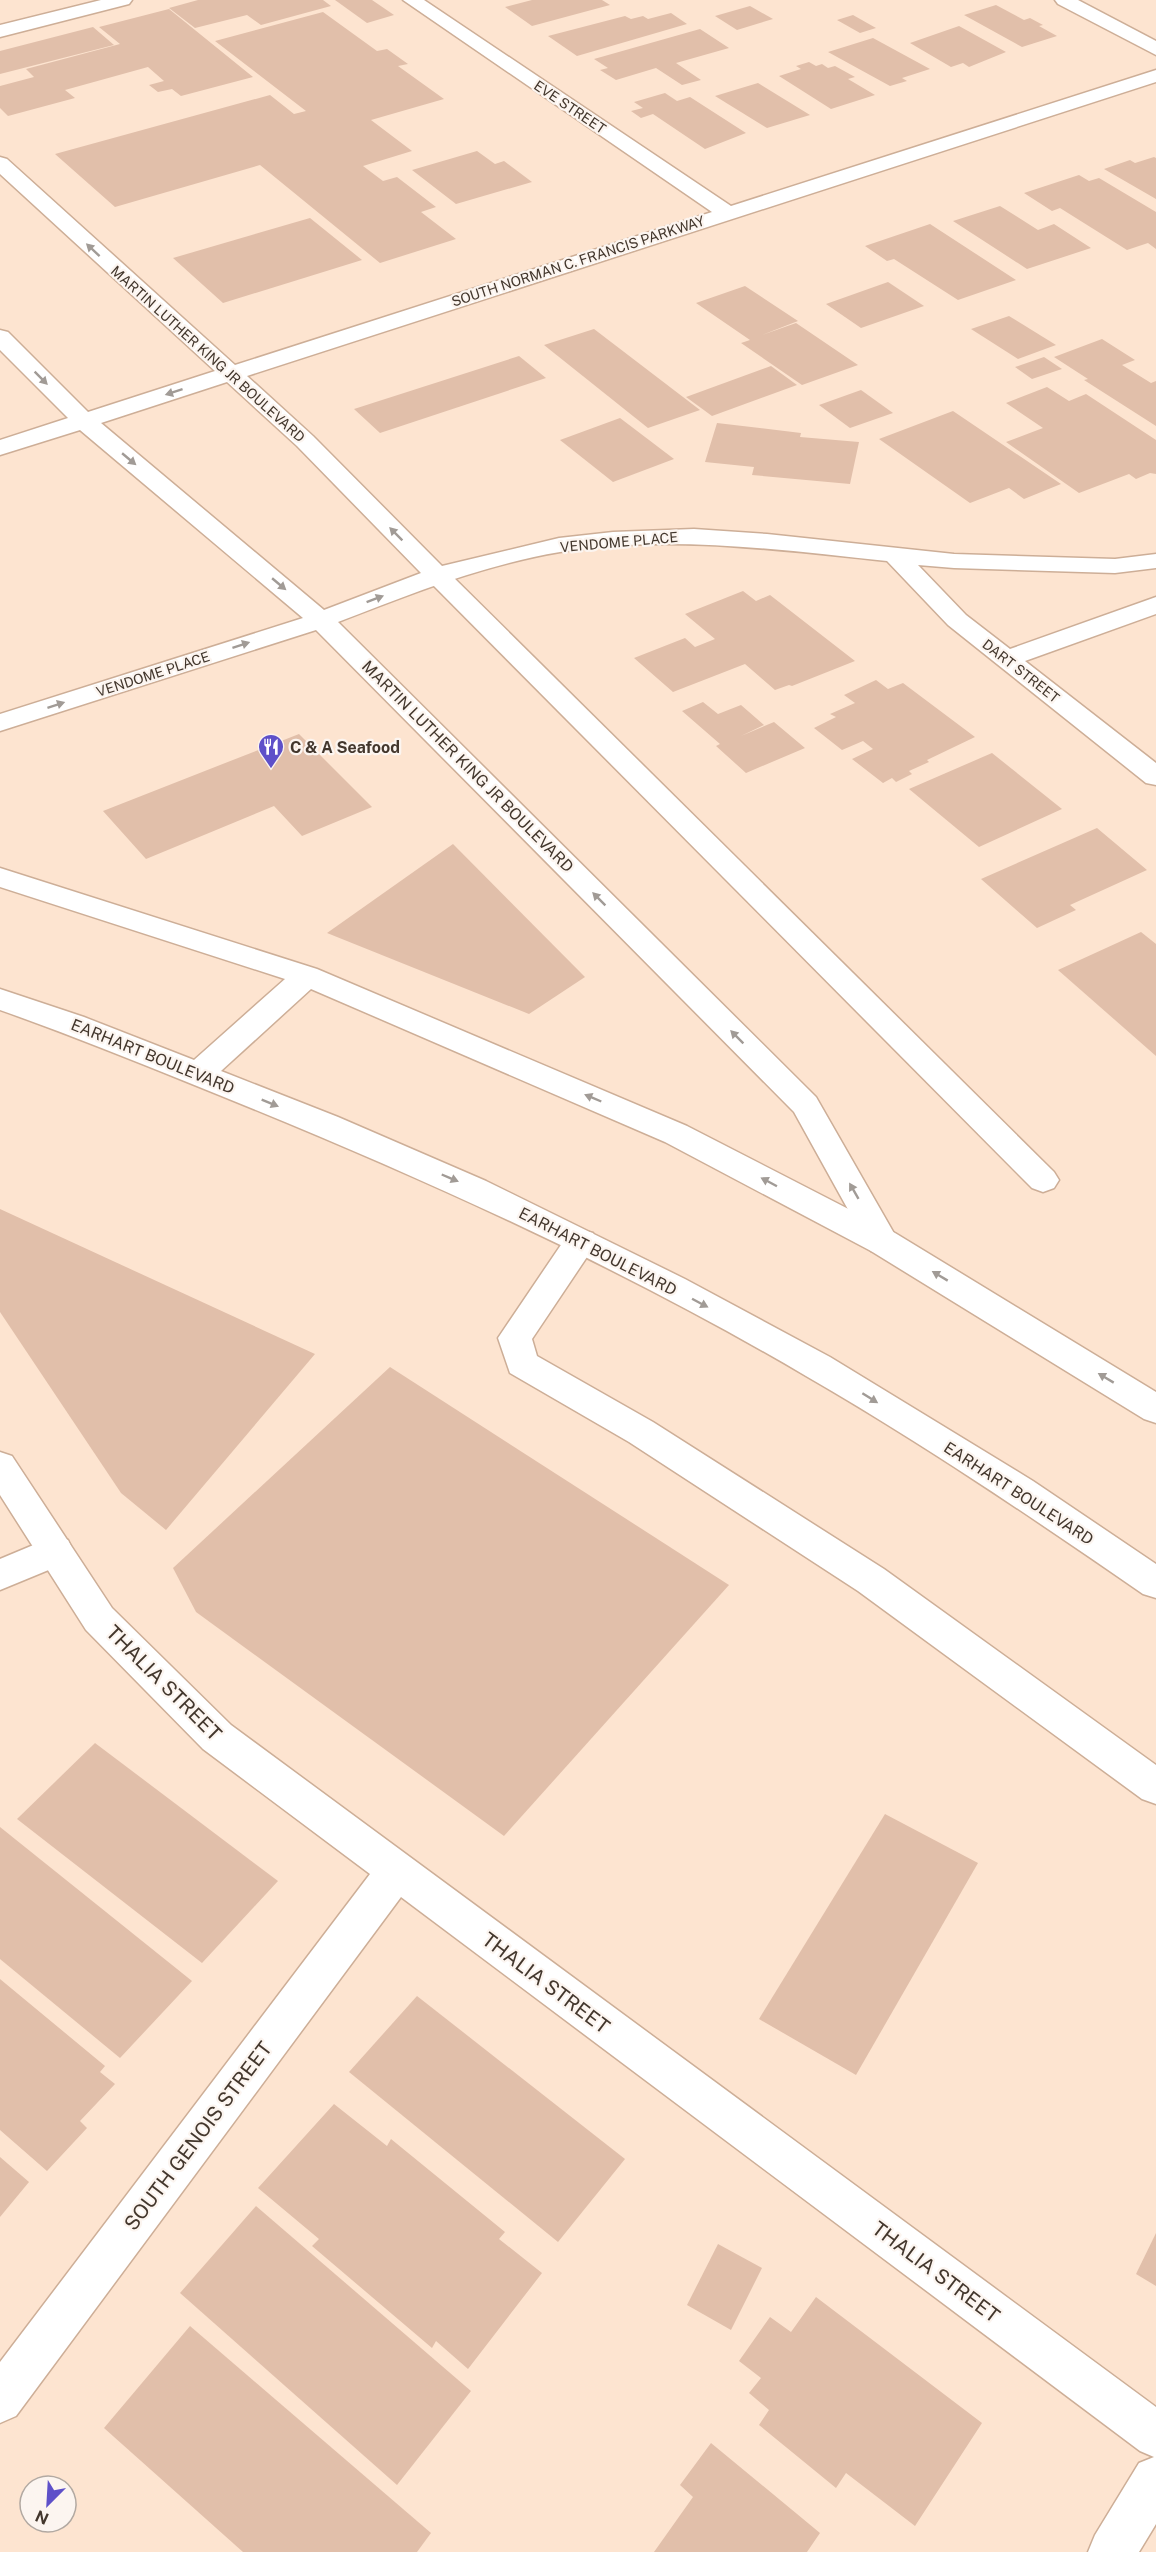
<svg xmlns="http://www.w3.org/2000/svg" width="1156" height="2552" font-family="'Public Sans',sans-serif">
  <rect width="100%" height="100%" fill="#fde4d0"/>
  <g fill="#e1bfaa">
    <polygon points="198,0 323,0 331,6 261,25 247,15 195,28 169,8"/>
    <polygon points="335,0 372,0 394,15 367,23"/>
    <polygon points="532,0 602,0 610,5 532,26 505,7"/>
    <polygon points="996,5 1024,20 1030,18 1043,25 1039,26 1057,36 1022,47 964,15"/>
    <polygon points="750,6 773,19 737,30 715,16"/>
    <polygon points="169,9 253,77 181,96 172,89 158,92 149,85 164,81 148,67 65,90 75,98 8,116 0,108 0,86 34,77 26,69 120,44 99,27"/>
    <polygon points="323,12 377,51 387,49 408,64 398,66 444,99 371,120 412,151 363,166 383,181 397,177 436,207 421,212 456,239 380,263 260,165 115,207 55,154 270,95 294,114 306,111 215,41"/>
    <polygon points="671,13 687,24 577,56 548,36 625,16 631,19 643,16 648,19"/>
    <polygon points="853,15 876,28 860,33 837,20"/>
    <polygon points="959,26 1006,52 969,67 963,63 951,67 910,43"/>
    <polygon points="93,27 114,45 0,74 0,51"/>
    <polygon points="700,29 729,48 676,63 701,80 682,85 656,68 616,80 600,70 608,68 594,59"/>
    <polygon points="873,38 930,69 902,78 907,81 890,86 828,52"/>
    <polygon points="809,62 816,66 822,64 828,68 835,66 855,77 848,79 875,95 831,109 779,76 801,69 796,66"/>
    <polygon points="758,83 810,115 767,128 715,96"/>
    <polygon points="665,93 677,101 690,97 746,133 705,149 653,114 641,118 631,111 643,108 634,102"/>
    <polygon points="477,151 495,164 504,161 532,182 456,204 412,170"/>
    <polygon points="1154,157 1156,158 1156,199 1104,169 1130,160 1135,163"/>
    <polygon points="1079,175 1089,181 1099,178 1156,212 1156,249 1148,243 1127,250 1060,208 1052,211 1024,193"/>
    <polygon points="1000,206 1038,230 1054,224 1091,248 1027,269 953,221"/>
    <polygon points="310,218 362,260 223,303 173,258"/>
    <polygon points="930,224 1016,280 958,300 894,259 887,261 865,246"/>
    <polygon points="888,282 924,306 861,328 826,304"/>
    <polygon points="745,286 798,321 762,335 796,323 858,365 802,385 741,343 750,340 696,303"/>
    <polygon points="1009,316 1056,345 1018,359 971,329"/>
    <polygon points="594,329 700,410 648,428 544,345"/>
    <polygon points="1102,339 1135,360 1122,365 1151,383 1156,381 1156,426 1084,380 1088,379 1054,357"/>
    <polygon points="519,356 546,378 380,433 354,409"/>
    <polygon points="1044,357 1062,369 1032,379 1015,367"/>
    <polygon points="771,366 797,385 712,416 686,397"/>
    <polygon points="1047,387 1069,401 1086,394 1156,440 1156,474 1150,473 1136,479 1129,474 1079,493 1006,442 1043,428 1006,403"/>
    <polygon points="861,390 893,413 850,428 819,405"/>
    <polygon points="953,411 1061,484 1024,499 1009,488 970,503 879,439"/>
    <polygon points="620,418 674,459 613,482 560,440"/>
    <polygon points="717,423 801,433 800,437 859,442 850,484 752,475 754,467 705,462"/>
    <polygon points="743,591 756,601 770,595 855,661 792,686 789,685 775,690 745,664 673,692 634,658 685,638 695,647 715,639 685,614"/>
    <polygon points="876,680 888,689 903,683 975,737 927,760 929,762 909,771 912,774 896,782 892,778 883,783 852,759 873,749 863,741 842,750 814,728 836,717 830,714 855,703 844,695"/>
    <polygon points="703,702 718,714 741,705 764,725 741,736 774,722 805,748 746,773 716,746 720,744 682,711"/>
    <polygon points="299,734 372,807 302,836 274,806 146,859 103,811"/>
    <polygon points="992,753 1062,809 979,847 909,789"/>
    <polygon points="1097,828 1147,870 1070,905 1076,910 1037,928 981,879"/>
    <polygon points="453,844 585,977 529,1014 327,933"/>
    <polygon points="1141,932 1156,944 1156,1056 1058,970"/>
    <polygon points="0,1209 315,1354 166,1530 121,1493 0,1312"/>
    <polygon points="390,1367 729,1585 504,1836 196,1612 173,1568"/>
    <polygon points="95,1743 278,1881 202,1963 17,1819"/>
    <polygon points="885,1814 978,1863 856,2075 759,2019"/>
    <polygon points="0,1827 192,1981 120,2058 0,1959"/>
    <polygon points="0,1979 105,2066 100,2072 115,2084 80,2121 87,2128 47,2171 0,2130"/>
    <polygon points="417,1996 625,2159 558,2242 349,2072"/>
    <polygon points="334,2104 387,2146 391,2139 505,2232 499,2239 542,2273 468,2369 436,2341 432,2348 312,2246 319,2239 258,2188"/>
    <polygon points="0,2157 29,2182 0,2217"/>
    <polygon points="256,2206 471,2391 397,2485 180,2293"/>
    <polygon points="1156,2233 1156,2286 1136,2274"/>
    <polygon points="718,2244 762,2268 731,2330 687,2305"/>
    <polygon points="816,2297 982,2423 915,2526 846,2473 836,2488 759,2425 769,2410 749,2393 761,2378 739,2361 770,2317 791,2332"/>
    <polygon points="190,2326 431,2533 417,2552 243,2552 104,2428"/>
    <polygon points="711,2443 820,2533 807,2552 654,2552 693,2497 680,2485"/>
  </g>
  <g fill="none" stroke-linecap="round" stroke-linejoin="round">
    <defs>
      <g id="service">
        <polygon points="437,568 446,570 1054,1172 1059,1180 1054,1188 1043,1192 1032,1188 428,580 425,575 428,570"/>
        <polygon points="581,1230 593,1233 597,1242 532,1339 537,1356 653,1422 884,1569 1156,1765 1156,1804 1142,1799 858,1591 629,1442 510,1373 498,1338 569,1233"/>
        <polygon points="55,1536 68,1540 73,1551 68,1562 0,1590 0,1559"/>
      </g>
      <g id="minor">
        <polygon points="101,0 132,0 129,4 0,37 0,25"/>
        <path d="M403,0H424L731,206L1156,70V82L247,376L313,436L442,566L559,538L613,532L694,529L767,534L954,554L1115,559L1156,554V568L1115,573L954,568L918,565L966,615L1010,649L1156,597V614L1025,661L1156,763V785L1146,783L948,625L887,561C779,550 668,534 560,552C483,565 410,594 338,622L816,1097L899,1242L895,1251L883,1254L871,1251L794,1112L316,630L0,731V714L303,618L80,430L0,455V440L68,418L0,350V330L8,332L88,412L215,371L0,174V157L7,159L235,365L712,212ZM227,382L297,446L421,573L324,610L101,423Z"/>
        <polygon points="1055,0 1078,0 1156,41 1156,55 1058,4"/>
        <polygon points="0,1452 12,1456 112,1608 231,1725 1156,2407 1156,2524 1139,2552 1088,2552 1095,2535 1139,2463 1154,2457 1140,2451 401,1897 16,2416 0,2423 0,2362 370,1874 203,1749 86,1630 0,1495"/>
      </g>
      <path id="primary" d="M0,868L317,969L687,1126L895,1233L1156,1392V1423L1144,1419L871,1251L665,1142L311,989L221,1071L338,1117L486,1181L685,1279L830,1357L1033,1481L1156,1564V1598L1143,1594C1033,1518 922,1443 806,1376C609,1260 399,1167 187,1082C125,1057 63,1032 0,1010V989L84,1017L194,1060L285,979L0,887Z"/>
    </defs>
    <use href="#service" stroke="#cdae97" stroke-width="3"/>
    <use href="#minor" stroke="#cdae97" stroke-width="3"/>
    <use href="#primary" stroke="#cdae97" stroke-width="3"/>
    <use href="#service" fill="#fff" fill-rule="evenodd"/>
    <use href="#minor" fill="#fff" fill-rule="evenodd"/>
    <use href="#primary" fill="#fff" fill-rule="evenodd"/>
  </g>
  <defs><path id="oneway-solid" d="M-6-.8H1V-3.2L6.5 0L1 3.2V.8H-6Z" transform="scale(1.5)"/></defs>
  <g fill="#a19b96">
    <use href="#oneway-solid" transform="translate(93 250) rotate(-137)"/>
    <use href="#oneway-solid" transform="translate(41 378) rotate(45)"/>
    <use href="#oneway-solid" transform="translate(174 392) rotate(162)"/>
    <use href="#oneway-solid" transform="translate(129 459) rotate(40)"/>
    <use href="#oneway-solid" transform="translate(396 534) rotate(-135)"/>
    <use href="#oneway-solid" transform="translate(279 584) rotate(40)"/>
    <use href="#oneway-solid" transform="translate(375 599) rotate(-21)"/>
    <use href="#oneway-solid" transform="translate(241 645) rotate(-18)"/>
    <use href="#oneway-solid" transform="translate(56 705) rotate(-18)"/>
    <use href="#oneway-solid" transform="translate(599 899) rotate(-135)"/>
    <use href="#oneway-solid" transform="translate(737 1037) rotate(-135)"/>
    <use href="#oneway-solid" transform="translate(593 1098) rotate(-157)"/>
    <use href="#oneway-solid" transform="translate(270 1103) rotate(22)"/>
    <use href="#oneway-solid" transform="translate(450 1178) rotate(23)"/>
    <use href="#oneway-solid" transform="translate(769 1182) rotate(-152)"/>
    <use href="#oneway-solid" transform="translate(854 1191) rotate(-120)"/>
    <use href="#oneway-solid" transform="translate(940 1276) rotate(-149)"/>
    <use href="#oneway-solid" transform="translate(700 1303) rotate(28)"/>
    <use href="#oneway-solid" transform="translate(1106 1378) rotate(-149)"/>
    <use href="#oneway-solid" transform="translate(870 1398) rotate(32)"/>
  </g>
  <defs>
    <symbol id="restaurant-pin" viewBox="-11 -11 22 30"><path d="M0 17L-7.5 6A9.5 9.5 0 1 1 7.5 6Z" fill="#5e50c9" stroke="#fcf5f0"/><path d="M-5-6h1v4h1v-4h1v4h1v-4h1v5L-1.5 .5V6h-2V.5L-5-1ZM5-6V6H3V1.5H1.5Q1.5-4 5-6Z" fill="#fff"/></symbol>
  </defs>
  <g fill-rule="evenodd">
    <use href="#restaurant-pin" x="256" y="732" width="30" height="40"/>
  </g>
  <g text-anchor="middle" stroke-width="4.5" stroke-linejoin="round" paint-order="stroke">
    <g font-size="14" fill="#43372d" stroke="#fcf5f0">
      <text transform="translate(570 107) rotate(34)" y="5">EVE STREET</text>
      <text transform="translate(578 261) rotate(-18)" y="5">SOUTH NORMAN C. FRANCIS PARKWAY</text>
      <text transform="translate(208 354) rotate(42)" y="5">MARTIN LUTHER KING JR BOULEVARD</text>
      <text transform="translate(619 542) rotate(-5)" y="5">VENDOME PLACE</text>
      <text transform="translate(1021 671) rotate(38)" y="5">DART STREET</text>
      <text transform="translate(153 674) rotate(-18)" y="5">VENDOME PLACE</text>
    </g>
    <g font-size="16" font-weight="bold" fill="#43372d" stroke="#fcf5f0" text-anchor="start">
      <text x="290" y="753">C &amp; A Seafood</text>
    </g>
    <g font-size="16" fill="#43372d" stroke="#fcf5f0">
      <text transform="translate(468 766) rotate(45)" y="6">MARTIN LUTHER KING JR BOULEVARD</text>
      <text transform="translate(153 1056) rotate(22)" y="6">EARHART BOULEVARD</text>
      <text transform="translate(598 1251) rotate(27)" y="6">EARHART BOULEVARD</text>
      <text transform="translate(1019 1493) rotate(33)" y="6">EARHART BOULEVARD</text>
    </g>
    <g font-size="20" fill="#43372d" stroke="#fcf5f0">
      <text transform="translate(164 1683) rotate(45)" y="7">THALIA STREET</text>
      <text transform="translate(546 1983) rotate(37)" y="7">THALIA STREET</text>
      <text transform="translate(198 2136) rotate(-53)" y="7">SOUTH GENOIS STREET</text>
      <text transform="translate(936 2272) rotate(37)" y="7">THALIA STREET</text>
    </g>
  </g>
  <g transform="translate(48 2504) rotate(204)"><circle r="28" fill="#fcf5f0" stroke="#b2a9a2" stroke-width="1.5"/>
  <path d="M0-4.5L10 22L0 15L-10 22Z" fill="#5e50c9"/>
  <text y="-9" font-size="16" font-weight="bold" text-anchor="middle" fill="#43372d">N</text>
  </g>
</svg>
